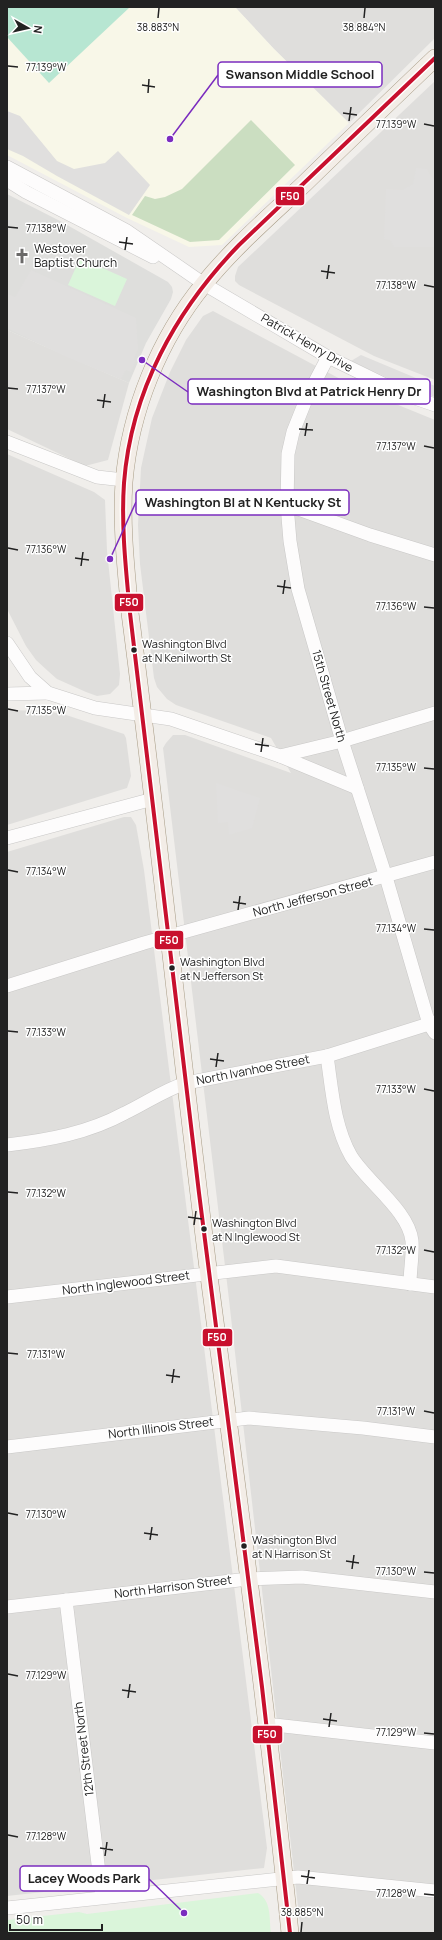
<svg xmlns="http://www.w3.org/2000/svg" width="442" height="1940" font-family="Manrope,sans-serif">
  <rect width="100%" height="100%" fill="#f0eeeb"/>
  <g fill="#dfdedc">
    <polygon points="235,7 435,7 435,38 349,123 274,49"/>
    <polygon points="435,81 435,380 374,356 239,285 235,281 235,276 238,267"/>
    <polygon points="213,311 359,389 435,420 435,1933 301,1933 228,1291 163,748 166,743 173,735 185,735 291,773 271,738 176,705 167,699 157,687 154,678 140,564 138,525 141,468 152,418 170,372 186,340 203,316"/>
    <polygon points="7,330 129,383 108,460 85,466 7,429"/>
    <polygon points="7,454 94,492 105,500 107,551 120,674 119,685 110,694 97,696 86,692 57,679 48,671 36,660 26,646 7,609"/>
    <polygon points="7,710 45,711 63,714 124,734 126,738 131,776 127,788 7,825"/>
    <polygon points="124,817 131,817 136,825 144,870 267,1848 264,1868 7,1896 7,852"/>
  </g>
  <polygon fill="#f8f7e8" points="7,7 235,7 274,49 349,123 222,245 189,247 127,218 7,155"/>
  <polygon fill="#dededc" points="7,194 60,221 168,282 172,287 173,292 171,299 146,343 129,383 7,330"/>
  <polygon fill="#cbdec1" points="251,120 295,165 219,240 190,242 132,215 145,196 155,199 165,197 182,189"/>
  <g fill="#daf5da">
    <polygon points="80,258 127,279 115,306 68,285"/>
    <path d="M258,1893C272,1901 269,1919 271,1933H7V1920L79,1912L87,1914Z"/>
  </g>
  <polygon fill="#b7e6d2" points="7,7 130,7 49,83 7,37"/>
  <g fill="#e0dfde">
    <polygon points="7,111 20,116 57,161 74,169 105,163 118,151 150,185 129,215 57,176 23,156 7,149"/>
    <polygon points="416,168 427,169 430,175 435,180 435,247 394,247 390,240 384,239 386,189 402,190 413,184"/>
    <polygon points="31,270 136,318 138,349 134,359 136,360 131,372 126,370 121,379 69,358 7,328 7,294 15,297"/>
    <polygon points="361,355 435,386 435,397 407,387 351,361"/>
    <polygon points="216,783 260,798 252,828 229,835 228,822 218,823"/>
  </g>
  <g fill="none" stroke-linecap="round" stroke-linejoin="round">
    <defs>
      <g id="minor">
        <polyline points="7,167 127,231 204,284 328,357 406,395 435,405"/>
        <polyline points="7,180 26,192 153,257"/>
        <polyline points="328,357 307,397 293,432 288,454 287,505 290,541 298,589 342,741 386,877 429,1024 435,1033"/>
        <polyline points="7,442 97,477 124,480"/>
        <polyline points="287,505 370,535 435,555"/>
        <polyline points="7,643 30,677 48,693 95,708 171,719 280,756 342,741 435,713"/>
        <polyline points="7,694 48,693"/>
        <polyline points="280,756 357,788"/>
        <polyline points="7,838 153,799"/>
        <polyline points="7,986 144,943 435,862"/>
        <path d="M327,1056C332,1090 334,1126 351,1156C367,1182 409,1211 412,1241C413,1255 410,1270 410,1284"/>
        <path d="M7,1145C49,1140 88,1133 125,1113C146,1103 164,1090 186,1083L327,1056L435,1022"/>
        <polyline points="7,1297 276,1266 435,1287"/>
        <polyline points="7,1447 249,1418 363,1428 435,1437"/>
        <polyline points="66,1600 102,1897"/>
        <polyline points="7,1607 248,1579 302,1577 435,1592"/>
        <polyline points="266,1724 435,1743"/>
        <polyline points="7,1908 298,1877 435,1891"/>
      </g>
      <path id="major" d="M290,1933C268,1714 238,1495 209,1276C181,1055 159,834 130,613C126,569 121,525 124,482C130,411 159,339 204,284C233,248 270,216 304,184C347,142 391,100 435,58"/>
    </defs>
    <use href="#minor" stroke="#c9c8c7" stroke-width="14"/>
    <use href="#major" stroke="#a79c86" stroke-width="18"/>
    <use href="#minor" stroke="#fdfcfc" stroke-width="13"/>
    <use href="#major" stroke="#f3ede7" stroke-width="17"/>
    <defs>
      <path id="bus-1" d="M290,1933L262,1687L199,1193L130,613C126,570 121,526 124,483C131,391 176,310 239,245L435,58"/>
    </defs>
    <use href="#bus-1" stroke="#fff" stroke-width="7"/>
    <use href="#bus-1" stroke="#c8102e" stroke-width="4"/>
  </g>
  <path fill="none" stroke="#222" stroke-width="1.5" d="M158,18L159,8M364,18L365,8M8,66L18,67M142,85L155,87M148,93L149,79M343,113L357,115M349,121L351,107M424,124L434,126M8,227L18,228M119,242L133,244M125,250L127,237M321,271L335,273M327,279L329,265M424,285L434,287M8,388L18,389M97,400L111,402M103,408L105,394M299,429L313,430M305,436L307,423M424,446L434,448M8,548L18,550M75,558L89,560M81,566L83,552M277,586L291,588M283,594L285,580M424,607L434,608M8,709L18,711M255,744L269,746M261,752L263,738M424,768L434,769M8,870L18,872M233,902L246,904M238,910L240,896M424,929L434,930M8,1031L18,1032M210,1059L224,1061M216,1067L218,1053M424,1089L434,1091M8,1192L18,1193M188,1217L202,1219M194,1225L196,1211M424,1250L434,1252M8,1353L18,1354M166,1375L180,1377M172,1383L174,1369M424,1411L434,1413M8,1513L18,1515M144,1533L158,1535M150,1540L152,1527M346,1561L359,1563M352,1569L354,1555M424,1572L434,1573M8,1674L18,1676M122,1690L136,1692M128,1698L130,1684M323,1719L337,1721M329,1727L331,1713M424,1733L434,1734M8,1835L18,1837M100,1848L113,1850M105,1856L107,1842M301,1876L315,1878M307,1884L309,1870M424,1894L434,1895M301,1932L302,1922"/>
  <defs>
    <symbol id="church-bare" viewBox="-9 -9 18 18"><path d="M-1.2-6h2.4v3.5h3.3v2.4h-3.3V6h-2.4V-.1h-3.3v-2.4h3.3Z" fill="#6a6968" stroke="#fff" stroke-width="2.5" paint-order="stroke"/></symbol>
  </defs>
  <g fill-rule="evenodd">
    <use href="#church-bare" x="11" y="245" width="22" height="22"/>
  </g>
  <g fill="#222" stroke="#fff" stroke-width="1.5">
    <circle cx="134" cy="650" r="3.5"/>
    <circle cx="172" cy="968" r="3.5"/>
    <circle cx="204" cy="1229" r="3.5"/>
    <circle cx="244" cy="1546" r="3.5"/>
  </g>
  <g text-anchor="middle" stroke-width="3" stroke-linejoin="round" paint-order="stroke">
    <g font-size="11" fill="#222" stroke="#fff" text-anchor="start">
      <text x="142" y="648">Washington Blvd<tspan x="142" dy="14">at N Kenilworth St</tspan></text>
      <text x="180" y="966">Washington Blvd<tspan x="180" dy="14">at N Jefferson St</tspan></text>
      <text x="212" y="1227">Washington Blvd<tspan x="212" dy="14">at N Inglewood St</tspan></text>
      <text x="252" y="1544">Washington Blvd<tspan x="252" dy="14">at N Harrison St</tspan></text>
    </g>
    <g font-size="12" fill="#222" stroke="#fff" text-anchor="start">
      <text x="34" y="253">Westover<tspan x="34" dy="14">Baptist Church</tspan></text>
    </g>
    <g font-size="12" fill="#222" stroke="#fff">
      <text transform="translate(307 343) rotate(30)" y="4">Patrick Henry Drive</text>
      <text transform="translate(329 696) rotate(74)" y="4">15th Street North</text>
      <text transform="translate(313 897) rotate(-15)" y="4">North Jefferson Street</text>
      <text transform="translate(253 1070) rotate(-11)" y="4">North Ivanhoe Street</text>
      <text transform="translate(126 1283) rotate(-7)" y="4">North Inglewood Street</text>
      <text transform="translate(161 1428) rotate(-7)" y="4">North Illinois Street</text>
      <text transform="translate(173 1587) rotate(-7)" y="4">North Harrison Street</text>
      <text transform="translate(84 1749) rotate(-97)" y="4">12th Street North</text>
    </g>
  </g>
  <g font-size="10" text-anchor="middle" fill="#222" stroke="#fff" stroke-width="3" stroke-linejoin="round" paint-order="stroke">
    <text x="158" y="31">38.883°N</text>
    <text x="364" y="31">38.884°N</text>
    <text x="46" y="71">77.139°W</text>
    <text x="396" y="128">77.139°W</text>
    <text x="46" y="232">77.138°W</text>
    <text x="396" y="289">77.138°W</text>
    <text x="46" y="393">77.137°W</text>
    <text x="396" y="450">77.137°W</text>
    <text x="46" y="553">77.136°W</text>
    <text x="396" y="610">77.136°W</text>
    <text x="46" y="714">77.135°W</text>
    <text x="396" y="771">77.135°W</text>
    <text x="46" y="875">77.134°W</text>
    <text x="396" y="932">77.134°W</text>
    <text x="46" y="1036">77.133°W</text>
    <text x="396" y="1093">77.133°W</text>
    <text x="46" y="1197">77.132°W</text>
    <text x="396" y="1254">77.132°W</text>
    <text x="46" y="1358">77.131°W</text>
    <text x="396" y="1415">77.131°W</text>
    <text x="46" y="1518">77.130°W</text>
    <text x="396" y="1575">77.130°W</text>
    <text x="46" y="1679">77.129°W</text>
    <text x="396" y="1736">77.129°W</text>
    <text x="46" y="1840">77.128°W</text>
    <text x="396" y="1897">77.128°W</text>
    <text x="302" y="1916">38.885°N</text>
  </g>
  <path fill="none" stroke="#7b2cbf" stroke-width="1.5" d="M170 139L218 75M142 360L188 392M110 559L136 502M184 1913L149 1879"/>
  <g fill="#7b2cbf" stroke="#fff" stroke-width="1.5">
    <circle cx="170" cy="139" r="4"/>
    <circle cx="142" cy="360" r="4"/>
    <circle cx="110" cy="559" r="4"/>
    <circle cx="184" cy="1913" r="4"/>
  </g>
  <g fill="#fff" stroke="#7b2cbf" stroke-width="1.5">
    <rect x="218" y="62" width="164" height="25" rx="4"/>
    <rect x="188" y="379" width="242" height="25" rx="4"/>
    <rect x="136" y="490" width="213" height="25" rx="4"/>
    <rect x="20" y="1866" width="129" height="25" rx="4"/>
  </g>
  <g font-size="13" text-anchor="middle" font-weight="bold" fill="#222">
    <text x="300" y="79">Swanson Middle School</text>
    <text x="309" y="396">Washington Blvd at Patrick Henry Dr</text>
    <text x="243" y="507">Washington Bl at N Kentucky St</text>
    <text x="84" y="1883">Lacey Woods Park</text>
  </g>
  <g stroke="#fff" stroke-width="1.5">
    <rect x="275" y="186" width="30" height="20" rx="4" fill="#c8102e"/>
    <rect x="114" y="593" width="30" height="19" rx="4" fill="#c8102e"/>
    <rect x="154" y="930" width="30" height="20" rx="4" fill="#c8102e"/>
    <rect x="202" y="1328" width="31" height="19" rx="4" fill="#c8102e"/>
    <rect x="252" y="1725" width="31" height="19" rx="4" fill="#c8102e"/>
  </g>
  <g font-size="11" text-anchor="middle" font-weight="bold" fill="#fff">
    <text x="290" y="200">F50</text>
    <text x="129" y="606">F50</text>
    <text x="169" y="944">F50</text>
    <text x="217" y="1341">F50</text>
    <text x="267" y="1738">F50</text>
  </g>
  <rect width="442" height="1940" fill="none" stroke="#222222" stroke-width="16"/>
  <g transform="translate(28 28) rotate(98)" stroke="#ffffff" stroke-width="3" paint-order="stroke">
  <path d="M0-3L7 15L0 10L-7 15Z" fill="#222222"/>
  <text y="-6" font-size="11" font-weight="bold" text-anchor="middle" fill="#222222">N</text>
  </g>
  <path d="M10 1924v6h92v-6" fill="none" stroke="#222222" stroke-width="2"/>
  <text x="16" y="1924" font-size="12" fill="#222222" stroke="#ffffff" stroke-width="3" paint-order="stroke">50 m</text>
</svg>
